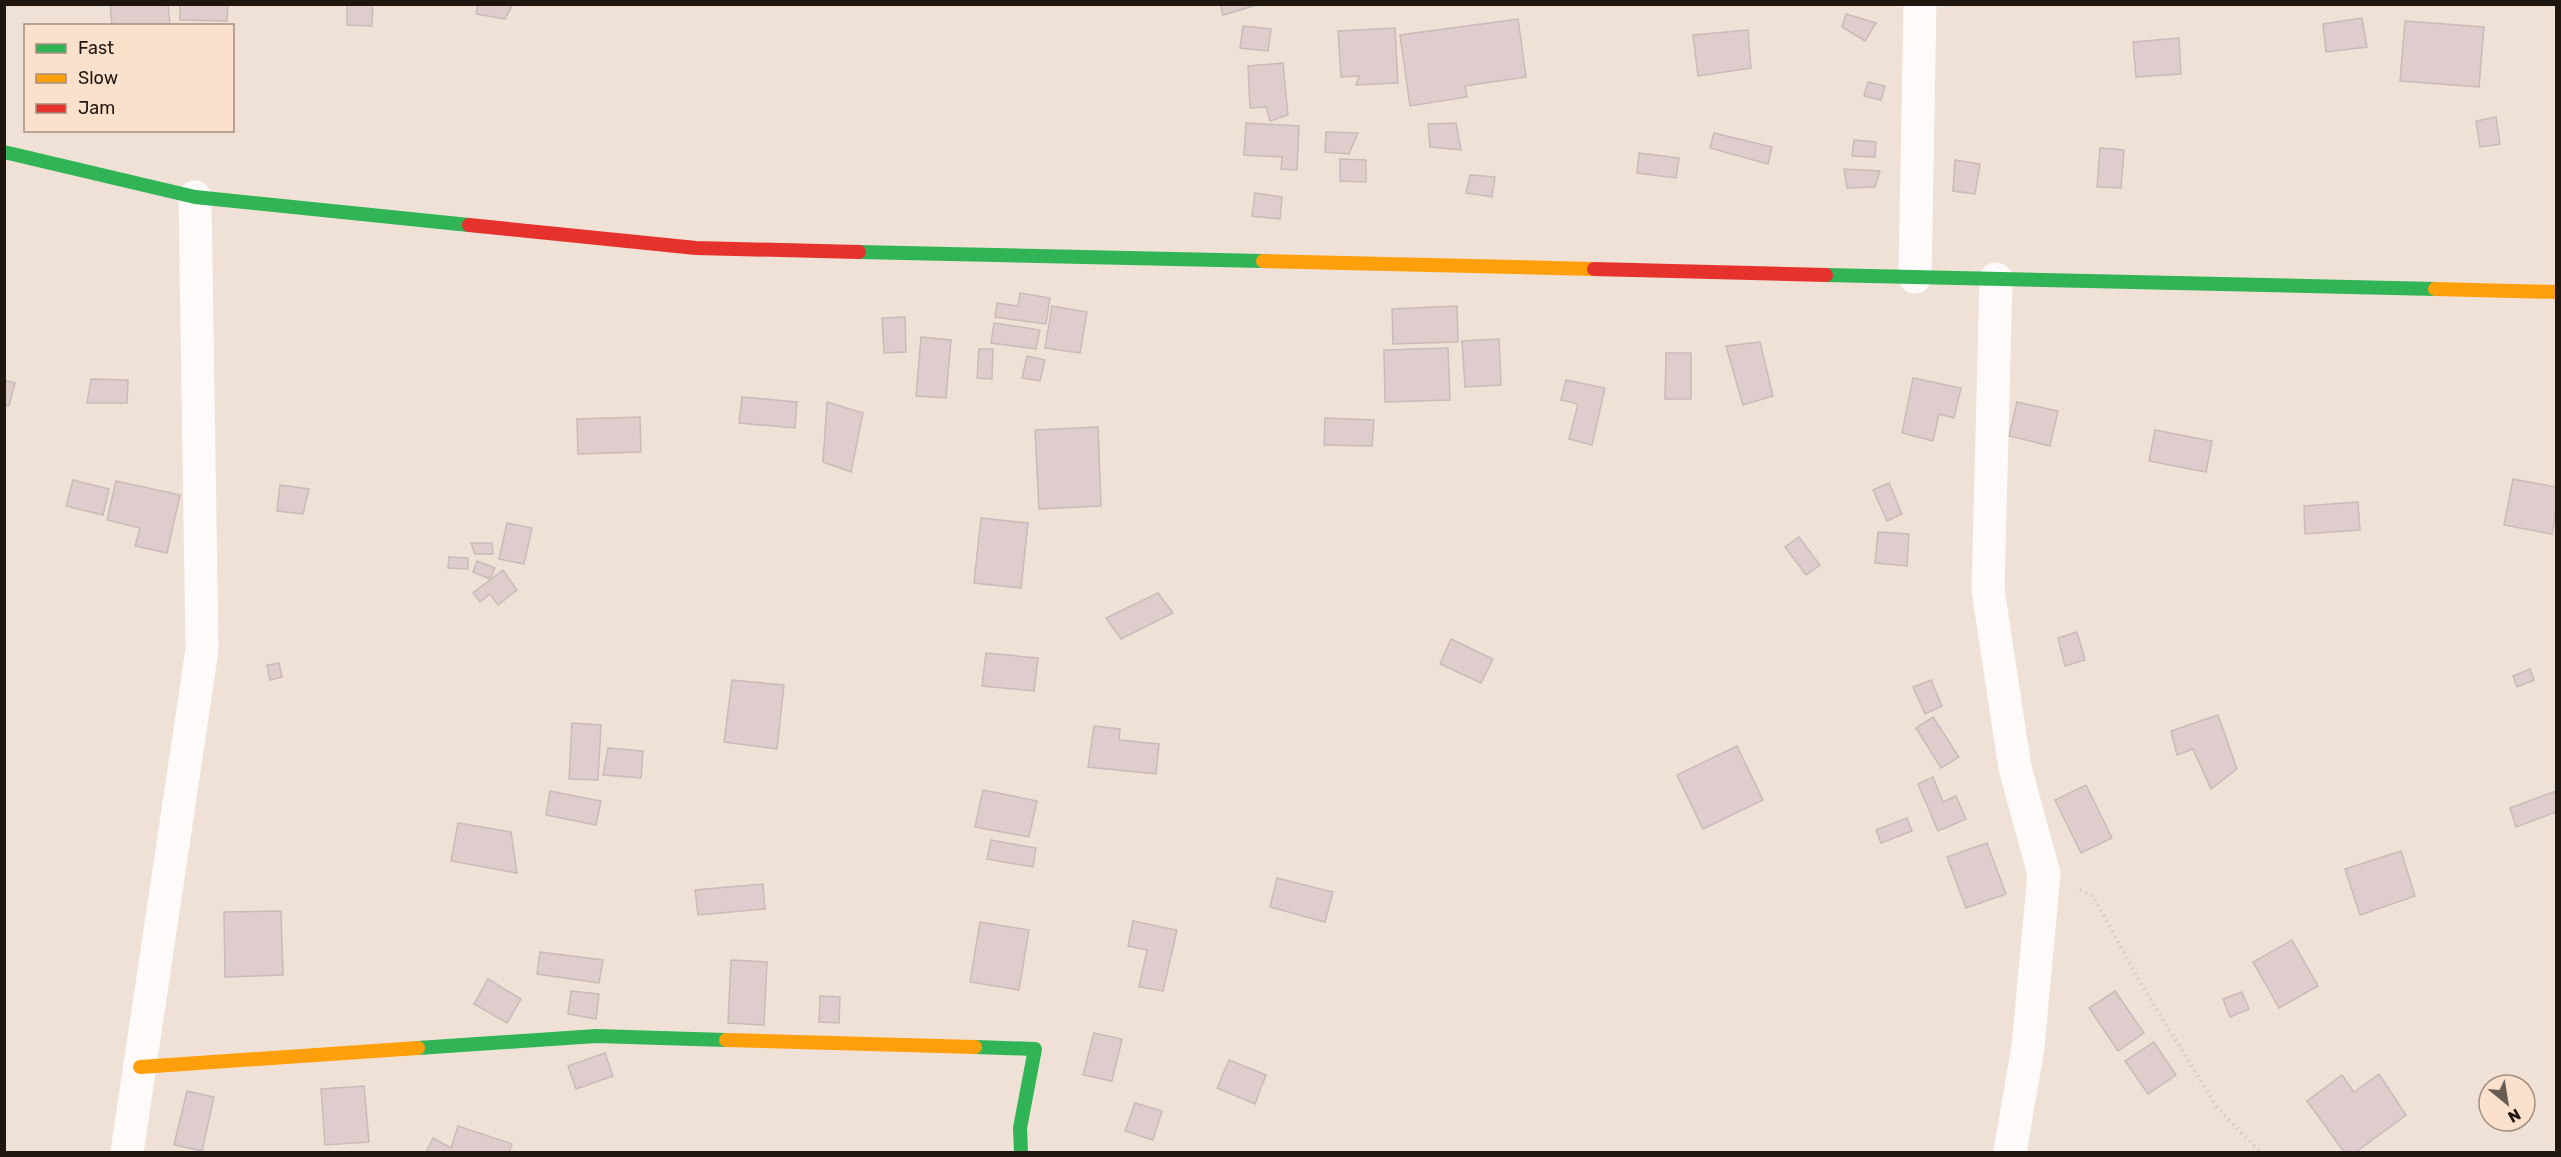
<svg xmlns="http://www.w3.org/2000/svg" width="2561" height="1157" font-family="Rubik,sans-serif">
  <rect width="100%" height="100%" fill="#f0e1d6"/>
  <g fill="#dfcccc" stroke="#c8bbb8" stroke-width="1.5">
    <polygon points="110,4 168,4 170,26 112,26"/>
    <polygon points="180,4 228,4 227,21 180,20"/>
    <polygon points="347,4 373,4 372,26 347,25"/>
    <polygon points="478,4 513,4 505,19 476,14"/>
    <polygon points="1220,4 1260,4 1223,15"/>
    <polygon points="1846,14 1876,23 1865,41 1842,27"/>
    <polygon points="2362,18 2367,47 2326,52 2323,24"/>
    <polygon points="1518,19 1526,77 1465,86 1467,97 1410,106 1400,35"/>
    <polygon points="2405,21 2484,27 2479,87 2400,81"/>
    <polygon points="1243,26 1271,29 1268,51 1240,48"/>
    <polygon points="1395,28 1398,83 1356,85 1359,76 1341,77 1338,31"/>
    <polygon points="1748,30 1751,68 1698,76 1693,35"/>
    <polygon points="2179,38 2181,74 2136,77 2133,42"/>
    <polygon points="1283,63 1288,115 1270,121 1266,107 1250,108 1248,66"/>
    <polygon points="1868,82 1885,86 1881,100 1864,96"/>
    <polygon points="2496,117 2500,144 2480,147 2476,121"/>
    <polygon points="1246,123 1299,126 1297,170 1281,169 1282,157 1244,155"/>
    <polygon points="1456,123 1461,150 1430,147 1428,124"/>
    <polygon points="1326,132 1358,133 1349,154 1325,152"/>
    <polygon points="1714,133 1772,147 1768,164 1710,148"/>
    <polygon points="1854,140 1876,142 1875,157 1852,156"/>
    <polygon points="2100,148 2124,150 2121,188 2097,187"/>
    <polygon points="1639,153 1679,158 1676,178 1637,173"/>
    <polygon points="1340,159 1366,160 1366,182 1340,181"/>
    <polygon points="1955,160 1980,164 1975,194 1953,191"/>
    <polygon points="1844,169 1880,171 1875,187 1847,188"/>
    <polygon points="1470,175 1495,177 1492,197 1466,193"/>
    <polygon points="1255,193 1282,197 1280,219 1252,216"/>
    <polygon points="1020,293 1050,298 1046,324 995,317 997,303 1018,306"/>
    <polygon points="1052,306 1087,312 1080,353 1045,348"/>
    <polygon points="1457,306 1458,342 1393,344 1392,309"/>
    <polygon points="905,317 906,352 884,353 882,318"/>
    <polygon points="994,323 1040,330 1036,349 991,343"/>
    <polygon points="921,337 951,340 946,398 916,396"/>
    <polygon points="1499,339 1501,385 1465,387 1462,341"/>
    <polygon points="1760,342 1773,396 1743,405 1726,346"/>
    <polygon points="1448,348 1450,400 1385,402 1384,350"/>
    <polygon points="979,349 993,349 992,379 977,378"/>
    <polygon points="1666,353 1691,353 1691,399 1665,399"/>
    <polygon points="1027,356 1045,360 1040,381 1022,378"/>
    <polygon points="1913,378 1961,388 1954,418 1939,414 1933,441 1902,433"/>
    <polygon points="91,379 128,380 127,403 87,403"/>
    <polygon points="4,380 15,383 9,406 4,405"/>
    <polygon points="1566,380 1605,388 1592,445 1569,439 1578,404 1561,400"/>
    <polygon points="742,397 797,402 795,428 739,423"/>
    <polygon points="827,402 863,413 851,472 823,462"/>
    <polygon points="2017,402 2058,411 2050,446 2009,436"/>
    <polygon points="640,417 641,452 578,454 577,419"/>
    <polygon points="1325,418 1374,420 1372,446 1324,445"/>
    <polygon points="1098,427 1101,506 1039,509 1035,430"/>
    <polygon points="2155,430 2212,441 2206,472 2149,461"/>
    <polygon points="2513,479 2556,487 2556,510 2552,534 2504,525"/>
    <polygon points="73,480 109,489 103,515 66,506"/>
    <polygon points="116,481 180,495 167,553 135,546 140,528 107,520"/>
    <polygon points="1889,483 1902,514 1887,521 1873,490"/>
    <polygon points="280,485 309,489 303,514 277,511"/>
    <polygon points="2358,502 2360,530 2305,534 2304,506"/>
    <polygon points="981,518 1028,523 1021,588 974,583"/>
    <polygon points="507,523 532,528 524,564 499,559"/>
    <polygon points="1878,532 1909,534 1907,566 1875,563"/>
    <polygon points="1799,537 1820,565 1806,575 1785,547"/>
    <polygon points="471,543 492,543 493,554 475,554"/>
    <polygon points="449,557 468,558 468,569 448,568"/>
    <polygon points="477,561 495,568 490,579 473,572"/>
    <polygon points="503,570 517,590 498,605 490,594 480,602 473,593"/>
    <polygon points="1158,593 1173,613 1121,639 1106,618"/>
    <polygon points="2077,632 2085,660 2065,666 2058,638"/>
    <polygon points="1451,639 1493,659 1481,683 1440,664"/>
    <polygon points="986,653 1038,658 1034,691 982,686"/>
    <polygon points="279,663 282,677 270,680 267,665"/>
    <polygon points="2530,669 2534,680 2517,687 2513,676"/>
    <polygon points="732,680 784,685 777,749 724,742"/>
    <polygon points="1931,680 1942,706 1925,714 1913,687"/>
    <polygon points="2218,715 2237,769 2211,789 2193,749 2177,755 2171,731"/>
    <polygon points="1933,717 1959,757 1941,768 1916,728"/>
    <polygon points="572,723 601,725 598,780 569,779"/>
    <polygon points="1094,726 1120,729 1119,740 1159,744 1156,774 1088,767"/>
    <polygon points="1737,746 1763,800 1703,829 1677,775"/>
    <polygon points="608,748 643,751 641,778 603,775"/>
    <polygon points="1933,777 1943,802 1956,796 1966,819 1938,831 1918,784"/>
    <polygon points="2086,785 2112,838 2081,853 2055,800"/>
    <polygon points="983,790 1037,801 1029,837 975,827"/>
    <polygon points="550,791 601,801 596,825 546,815"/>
    <polygon points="2556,791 2556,812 2516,827 2510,808"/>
    <polygon points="1907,818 1912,831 1881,843 1876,830"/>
    <polygon points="458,823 511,832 517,873 451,861"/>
    <polygon points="991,840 1036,848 1033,867 987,859"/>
    <polygon points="1987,843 2006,894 1966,908 1947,857"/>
    <polygon points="2401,851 2415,896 2360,915 2345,869"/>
    <polygon points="1277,878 1333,892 1325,922 1270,907"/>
    <polygon points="763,884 765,909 698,915 695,890"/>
    <polygon points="281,911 283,975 225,977 224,912"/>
    <polygon points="1133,921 1177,930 1163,991 1139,987 1147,950 1128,946"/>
    <polygon points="980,922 1029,930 1019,990 970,982"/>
    <polygon points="2292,940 2318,986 2279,1008 2253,962"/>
    <polygon points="540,952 603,960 599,983 537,974"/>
    <polygon points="731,960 767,962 764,1025 728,1023"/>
    <polygon points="488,979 521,999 507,1023 474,1004"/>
    <polygon points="571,991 599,994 596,1019 568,1014"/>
    <polygon points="2115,991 2144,1033 2118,1051 2089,1008"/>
    <polygon points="2242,992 2249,1009 2230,1017 2223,999"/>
    <polygon points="820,996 840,997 839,1023 819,1022"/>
    <polygon points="1094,1033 1122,1039 1112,1081 1083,1075"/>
    <polygon points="2154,1042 2176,1075 2148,1094 2125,1061"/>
    <polygon points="605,1053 613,1076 576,1089 568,1066"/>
    <polygon points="1229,1060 1266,1075 1255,1104 1217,1088"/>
    <polygon points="2379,1074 2406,1115 2356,1152 2344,1152 2307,1101 2342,1075 2354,1092"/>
    <polygon points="364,1086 369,1142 325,1145 321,1089"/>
    <polygon points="187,1091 214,1097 202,1151 174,1145"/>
    <polygon points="1135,1103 1162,1111 1153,1140 1125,1131"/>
    <polygon points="458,1126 512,1144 509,1152 426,1152 433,1138 451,1148"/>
  </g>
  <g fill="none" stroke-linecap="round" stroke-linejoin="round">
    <polyline stroke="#cfcbc8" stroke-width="4" stroke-dasharray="1.5 4.5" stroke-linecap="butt" points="2080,890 2093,896 2141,984 2217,1107 2260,1152"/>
    <g stroke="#fdfaf9" stroke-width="33">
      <polyline points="1915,277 1920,4"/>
      <polyline points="1996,279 1988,590 2015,768 2044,874 2028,1047 2010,1152"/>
      <polyline points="127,1152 202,650 195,197"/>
    </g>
    <g stroke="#30b455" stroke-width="14">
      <polyline points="4,152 195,197 469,225"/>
      <polyline points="859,252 1263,261"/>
      <polyline points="1826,275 2435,289"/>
      <polyline points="975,1047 1035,1049 1020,1128 1021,1152"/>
      <polyline points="418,1048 596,1036 726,1040"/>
    </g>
    <g stroke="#ff9f0a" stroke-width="14">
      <polyline points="1263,261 1594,269"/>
      <polyline points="2435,289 2556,292"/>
      <polyline points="726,1040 975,1047"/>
      <polyline points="140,1067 418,1048"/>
    </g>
    <g stroke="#e5322d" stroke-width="14">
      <polyline points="469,225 696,248 859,252"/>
      <polyline points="1594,269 1826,275"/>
    </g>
  </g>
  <rect width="2561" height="1157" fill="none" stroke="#1f160f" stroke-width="12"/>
  <rect x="24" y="24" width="210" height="108" fill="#fbe0cc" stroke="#a38f80" stroke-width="1.5"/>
  <rect x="36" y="44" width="30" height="9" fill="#30b455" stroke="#a38f80" stroke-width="1.5"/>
  <text x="78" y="54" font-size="18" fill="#1f160f">Fast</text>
  <rect x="36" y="74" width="30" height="9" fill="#ff9f0a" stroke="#a38f80" stroke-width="1.5"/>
  <text x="78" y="84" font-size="18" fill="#1f160f">Slow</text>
  <rect x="36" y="104" width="30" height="9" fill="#e5322d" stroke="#a38f80" stroke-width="1.5"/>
  <text x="78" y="114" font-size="18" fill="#1f160f">Jam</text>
  <g transform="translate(2507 1103) rotate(150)"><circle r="28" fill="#fbe0cc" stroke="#a38f80" stroke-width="1.5"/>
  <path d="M0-4.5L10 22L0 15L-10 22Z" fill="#685d55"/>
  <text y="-9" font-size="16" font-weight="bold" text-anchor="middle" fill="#1f160f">N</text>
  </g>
</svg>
